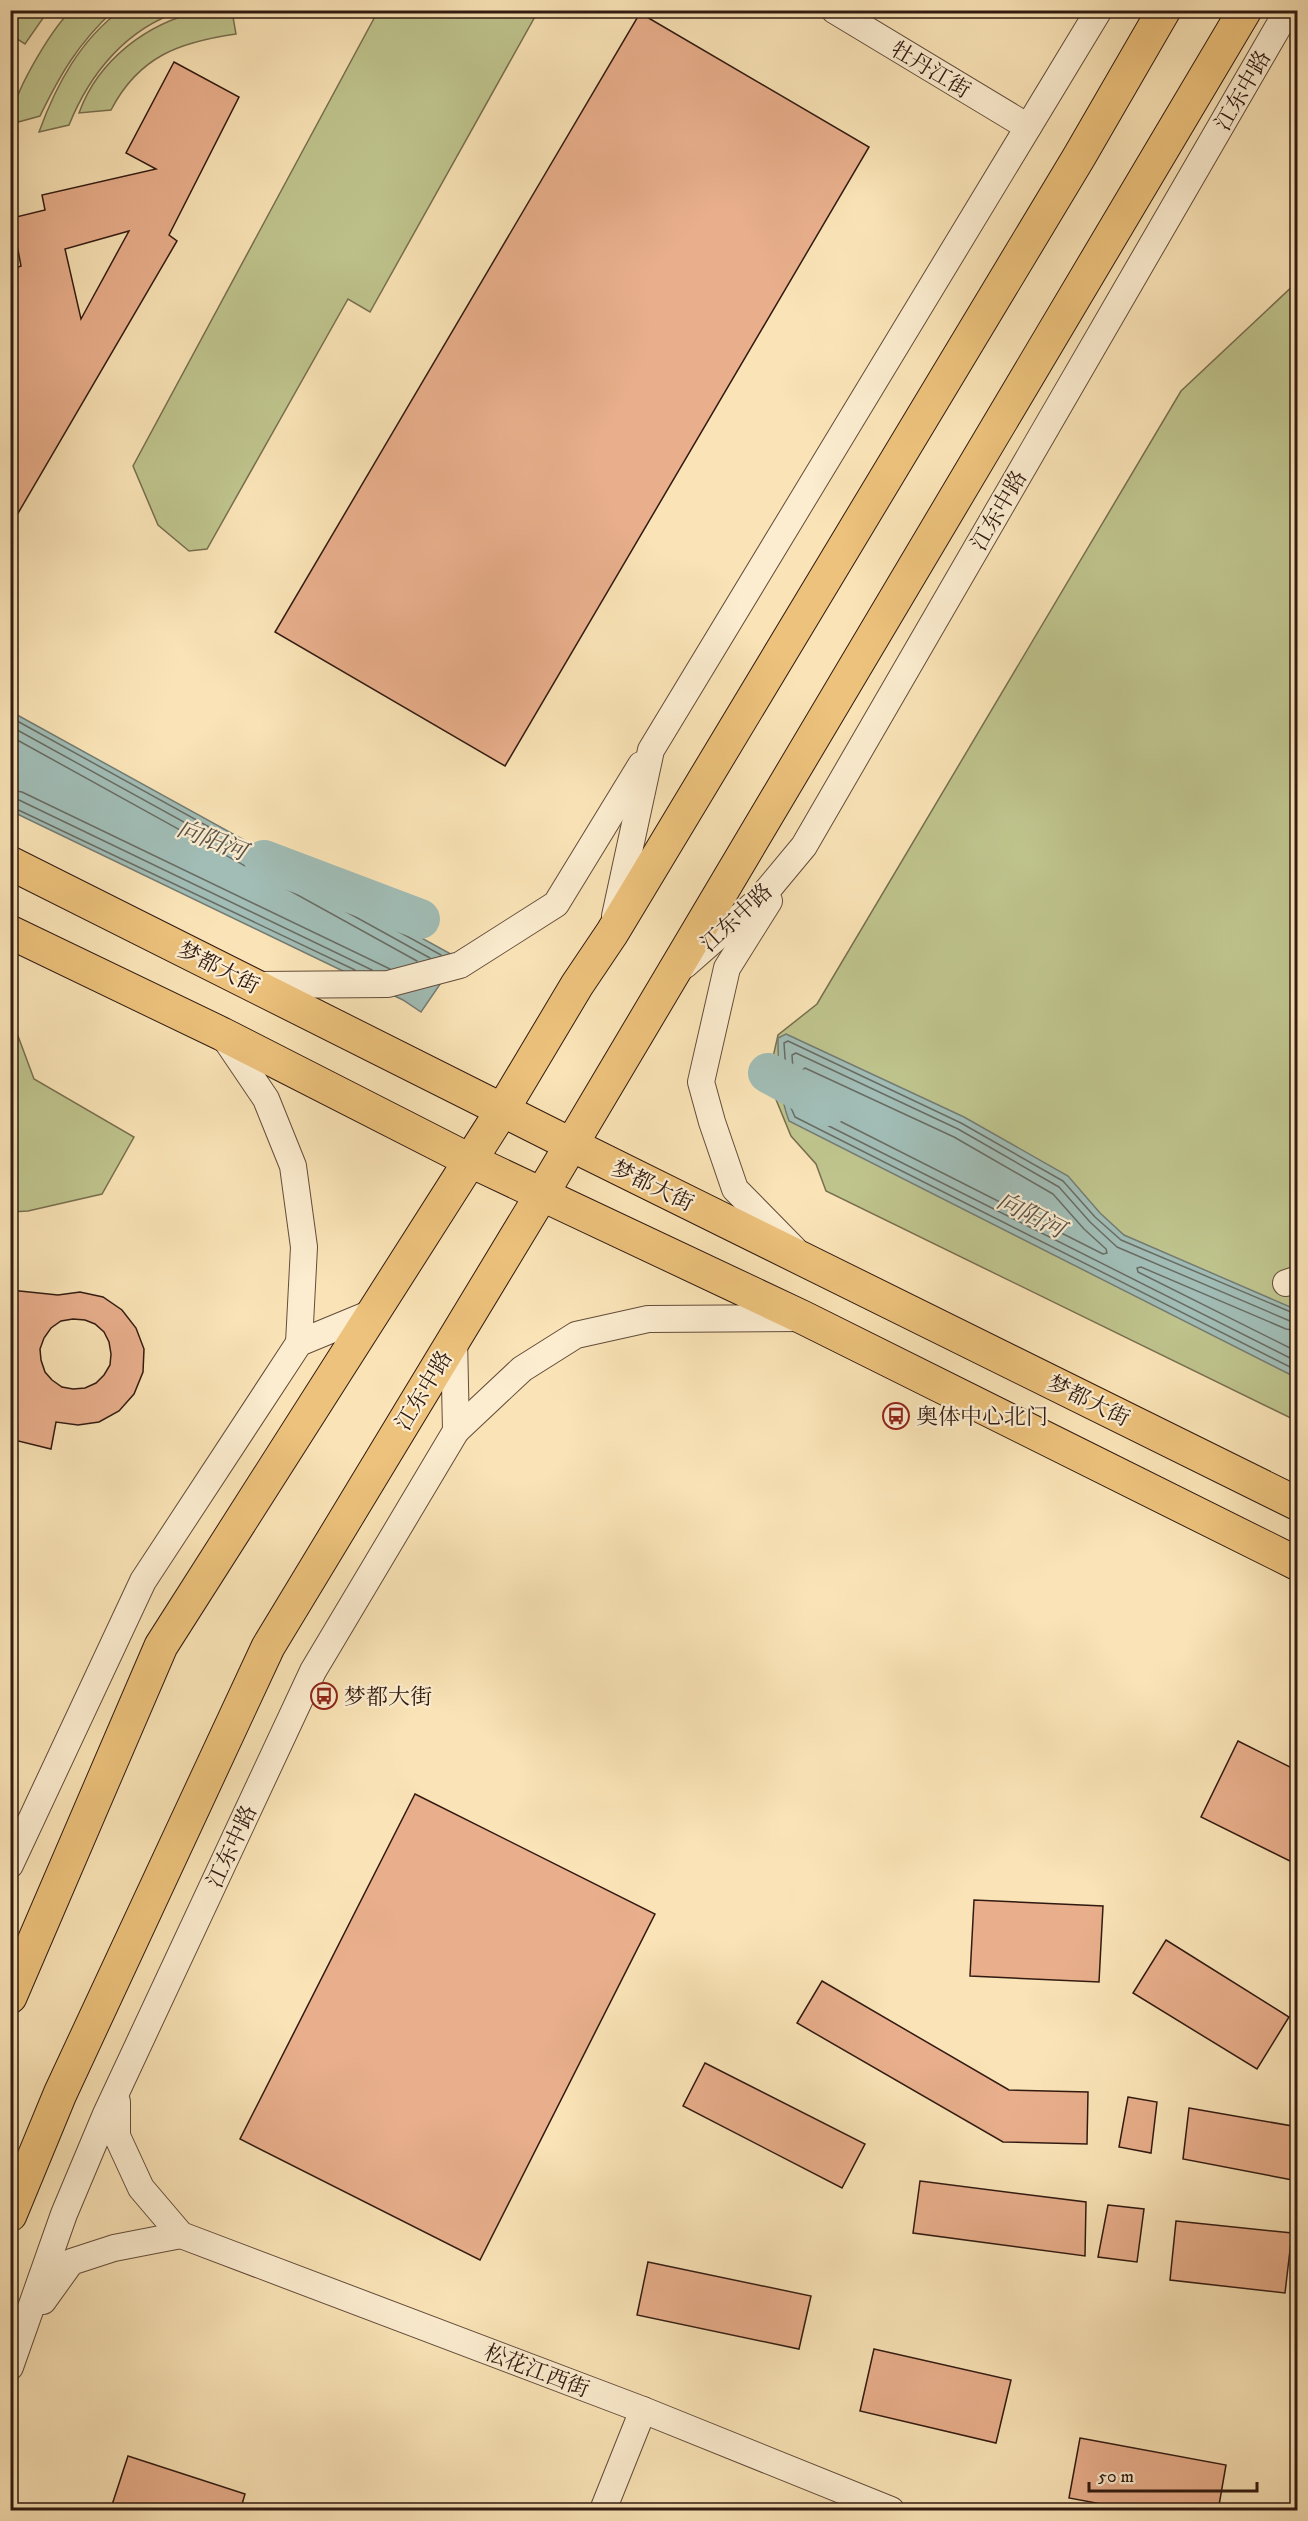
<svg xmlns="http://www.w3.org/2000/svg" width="1308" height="2521" font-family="'IM FELL DW Pica','Noto Serif SC',serif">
  <rect width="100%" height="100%" fill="#fae4b7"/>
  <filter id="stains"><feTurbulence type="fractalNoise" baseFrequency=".00333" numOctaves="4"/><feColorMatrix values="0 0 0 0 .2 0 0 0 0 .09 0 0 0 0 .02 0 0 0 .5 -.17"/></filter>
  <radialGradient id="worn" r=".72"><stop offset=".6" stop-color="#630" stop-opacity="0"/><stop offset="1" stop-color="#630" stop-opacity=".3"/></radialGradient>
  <g fill="#bfc48d" stroke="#786f4f" stroke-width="1.5">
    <path d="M71,10L113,11C78,44 61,73 40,116L11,124C10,96 51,31 71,10Z"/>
    <path d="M121,10L181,11C127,28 90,73 69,125L39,132C56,85 80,40 121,10Z"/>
    <polygon points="10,11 11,10 48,11 25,44 11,35"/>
    <path d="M201,11H232L236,34C180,42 139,56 111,110L79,113C98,60 147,23 201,11Z"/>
    <polygon points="378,11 537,10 537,13 370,312 348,299 207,549 189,551 158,525 133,466"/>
    <polygon points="1297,282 1297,1421 826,1191 816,1164 791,1136 775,1097 771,1066 778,1035 817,1004 1181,391"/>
    <polygon points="11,1036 18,1036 34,1079 134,1137 102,1194 28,1211 11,1212"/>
  </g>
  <g fill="#a1bdb6" stroke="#747c74" stroke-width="1.5">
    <polygon points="10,711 458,958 421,1012 403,1000 11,811"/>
    <path d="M786,1034L964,1117L1068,1176L1100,1213L1124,1235L1297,1310V1378L789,1121C779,1094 778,1067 778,1038Z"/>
  </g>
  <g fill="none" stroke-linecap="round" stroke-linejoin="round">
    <g stroke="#696c64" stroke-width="1.5">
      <polyline points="10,717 441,955"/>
      <polyline points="10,726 430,958"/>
      <polyline points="10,736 417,961"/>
      <polyline points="10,790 22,792 390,969"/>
      <polyline points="10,799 19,800 372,970"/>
      <polyline points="10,806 355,970"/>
      <polygon points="805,1068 954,1137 1053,1194 1084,1229 1106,1249 1107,1253 1103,1254 808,1105 804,1098 801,1071"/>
      <polyline points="1298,1315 1121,1240 1095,1217 1063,1181 961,1123 788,1041 784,1043 788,1101 795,1117 1298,1371"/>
      <polyline points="1298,1322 1290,1321 1117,1247 1090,1222 1059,1187 958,1129 796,1053 792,1055 795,1099 801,1112 1298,1362"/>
      <polyline points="1298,1331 1286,1329 1141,1267 1137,1268 1138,1272 1298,1352"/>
    </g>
    <g stroke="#a1bdb6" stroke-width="40">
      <polyline points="264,860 420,919"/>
      <polyline points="768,1073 828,1106"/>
    </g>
  </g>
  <g fill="#e9af8c" stroke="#311a11" stroke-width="1.5" fill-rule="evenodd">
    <polygon points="640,13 869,147 505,766 275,632"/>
    <path d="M174,62L239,97L169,235L177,241L10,527V305L16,304L10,283V270L21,266L12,218L45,210L42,195L156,169L126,153ZM129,231L81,319L65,249Z"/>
    <path d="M10,1290L58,1295L80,1292L103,1297L122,1310L136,1328L144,1349L143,1372L134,1394L119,1411L99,1422L78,1425L56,1422L51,1449L10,1439ZM73,1319L85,1320L95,1324L104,1332L109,1342L111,1354L110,1365L104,1375L96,1383L85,1388L73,1389L62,1387L52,1380L45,1372L41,1360L40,1349L44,1338L51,1328L61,1321Z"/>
    <polygon points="1238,1741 1298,1771 1298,1865 1201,1817"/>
    <polygon points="415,1794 655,1914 480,2260 240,2139"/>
    <polygon points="974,1900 1103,1906 1099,1982 970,1976"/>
    <polygon points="1166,1940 1289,2017 1257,2069 1133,1993"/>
    <polygon points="822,1981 1009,2090 1088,2092 1087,2144 1003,2142 797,2023"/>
    <polygon points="705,2063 865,2144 842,2188 683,2106"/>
    <polygon points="1128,2097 1157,2102 1151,2153 1119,2147"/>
    <polygon points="1189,2108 1298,2127 1298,2181 1183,2159"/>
    <polygon points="920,2181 1086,2202 1085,2256 913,2233"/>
    <polygon points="1108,2205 1144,2209 1137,2262 1098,2257"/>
    <polygon points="1176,2221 1292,2233 1285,2293 1170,2280"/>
    <polygon points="648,2262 811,2296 799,2349 637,2315"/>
    <polygon points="874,2349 1011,2380 996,2443 860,2411"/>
    <polygon points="1080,2438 1226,2465 1218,2511 1139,2511 1069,2498"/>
    <polygon points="128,2456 245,2494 240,2511 110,2511"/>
  </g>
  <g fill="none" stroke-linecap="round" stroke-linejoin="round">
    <defs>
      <g id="minor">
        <polyline points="834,10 1028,127"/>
        <polyline points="769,901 727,968 701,1082 712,1122 735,1189 794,1249"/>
        <polyline points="615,916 651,750 1099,10"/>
        <polyline points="685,965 760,899 804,846 1288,10"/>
        <polyline points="256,985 388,984 460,965 556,904 641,765"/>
        <polyline points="222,1034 266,1099 293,1166 304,1247 299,1343"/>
        <polyline points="1286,1283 1298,1279"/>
        <polyline points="456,1431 522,1369 576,1335 648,1319 801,1318"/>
        <polyline points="10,1865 143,1581 299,1343 374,1312"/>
        <polyline points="117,2102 117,2136 141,2188 181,2235 643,2410 891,2510"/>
        <polyline points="43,2301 71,2262 114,2248 181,2235"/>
        <polyline points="10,2367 64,2214 106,2114 313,1671 456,1431 454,1338"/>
        <polyline points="603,2510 643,2410"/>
      </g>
      <g id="major">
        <polyline points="10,863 570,1144 1298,1504"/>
        <polyline points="10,932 222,1034 469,1160 802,1317 1298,1564"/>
        <polyline points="10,1997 161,1646 503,1109 577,985 612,933 1079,157 1164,10"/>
        <polyline points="10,2215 60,2094 268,1647 542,1194 1245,10"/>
      </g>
    </defs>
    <use href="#minor" stroke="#634c3a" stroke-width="28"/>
    <use href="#major" stroke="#311a11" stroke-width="35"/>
    <use href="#minor" stroke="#fcedd0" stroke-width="26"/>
    <use href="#major" stroke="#edc27c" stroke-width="33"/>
  </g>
  <defs>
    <symbol id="bus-ring" viewBox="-11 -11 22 22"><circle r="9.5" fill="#fcedd0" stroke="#8f2418" stroke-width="1.5"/><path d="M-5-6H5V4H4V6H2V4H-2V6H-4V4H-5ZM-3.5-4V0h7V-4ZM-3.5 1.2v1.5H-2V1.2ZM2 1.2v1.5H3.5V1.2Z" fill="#8f2418"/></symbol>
  </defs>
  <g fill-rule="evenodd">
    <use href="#bus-ring" x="881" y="1401" width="30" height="30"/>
    <use href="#bus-ring" x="309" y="1681" width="30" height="30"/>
  </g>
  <g text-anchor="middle" stroke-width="4.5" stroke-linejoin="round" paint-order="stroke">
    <g font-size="22" fill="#311a11" stroke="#fcedd0">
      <text transform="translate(931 69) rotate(31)" y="8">牡丹江街</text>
      <text transform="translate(1242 90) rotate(-60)" y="8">江东中路</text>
      <text transform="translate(998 510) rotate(-60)" y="8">江东中路</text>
      <text transform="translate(736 917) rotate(-43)" y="8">江东中路</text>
      <text transform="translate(219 967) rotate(27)" y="8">梦都大街</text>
      <text transform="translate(653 1185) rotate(26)" y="8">梦都大街</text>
      <text transform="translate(423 1390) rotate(-59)" y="8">江东中路</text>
      <text transform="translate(1089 1400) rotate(26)" y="8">梦都大街</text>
      <text transform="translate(231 1846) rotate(-65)" y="8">江东中路</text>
      <text transform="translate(537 2370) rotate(21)" y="8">松花江西街</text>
    </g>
    <g font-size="22" fill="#311a11" stroke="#fcedd0" text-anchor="start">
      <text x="916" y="1424">奥体中心北门</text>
      <text x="344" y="1704">梦都大街</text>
    </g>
    <g font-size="24" font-style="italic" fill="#58534b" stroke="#fcedd0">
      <text transform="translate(212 840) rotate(21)" y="8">向阳河</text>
      <text transform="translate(1031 1215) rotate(27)" y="8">向阳河</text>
    </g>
  </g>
  <rect width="1308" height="2521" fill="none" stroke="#fae4b7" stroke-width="36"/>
  <rect x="12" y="12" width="1284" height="2497" fill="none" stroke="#311a11" stroke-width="3"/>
  <rect x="18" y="18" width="1272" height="2485" fill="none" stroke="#311a11" stroke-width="1.5"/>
  <path d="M1089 2482v9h168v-9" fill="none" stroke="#311a11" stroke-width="3"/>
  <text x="1098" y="2482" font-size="18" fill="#311a11" stroke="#fcedd0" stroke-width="4.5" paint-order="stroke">50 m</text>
  <rect width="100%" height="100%" filter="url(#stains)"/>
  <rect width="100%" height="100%" fill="url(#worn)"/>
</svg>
